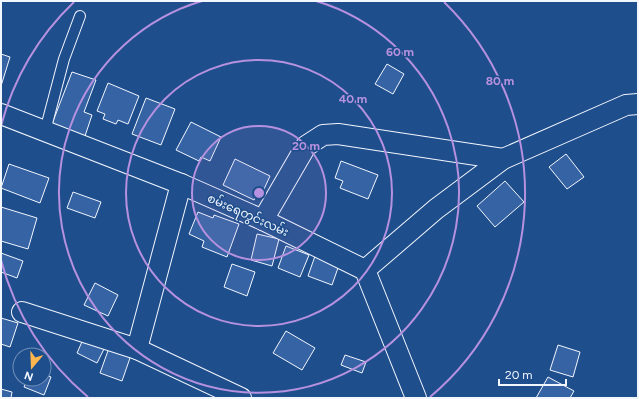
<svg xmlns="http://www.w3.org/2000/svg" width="639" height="399" font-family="Figtree,'Noto Sans Myanmar',sans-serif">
  <rect width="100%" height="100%" fill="#1f4e8c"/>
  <g fill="#3563a3" stroke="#f2f6ff">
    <polygon points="1,54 10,57 1,86"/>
    <polygon points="387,64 404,74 393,94 375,84"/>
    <polygon points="72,72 96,80 84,112 92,115 85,136 52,124"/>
    <polygon points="108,83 139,96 128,124 118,120 116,124 103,119 105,114 97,111"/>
    <polygon points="146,98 175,109 161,145 132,134"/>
    <polygon points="191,122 221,137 210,161 201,157 199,161 176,150"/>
    <polygon points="566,154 584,177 567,189 549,167"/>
    <polygon points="235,159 270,176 260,198 256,196 254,200 223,185"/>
    <polygon points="341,161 378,175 368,199 340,188 343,181 335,178"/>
    <polygon points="9,164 49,178 40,203 1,188"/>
    <polygon points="505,181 524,202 495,227 477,206"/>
    <polygon points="73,192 101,202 95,218 67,208"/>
    <polygon points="1,207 37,218 28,249 1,241"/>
    <polygon points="198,212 213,218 214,215 239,224 227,257 202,247 204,241 189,234"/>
    <polygon points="257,234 279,239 272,266 251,260"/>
    <polygon points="286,246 309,255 300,277 278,268"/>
    <polygon points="1,253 23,261 17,278 1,272"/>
    <polygon points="315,256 339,265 332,285 308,276"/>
    <polygon points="232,264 255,272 247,296 224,287"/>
    <polygon points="95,283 118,295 108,316 84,305"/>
    <polygon points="1,318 18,323 10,347 1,344"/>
    <polygon points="286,331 315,348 302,370 273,353"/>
    <polygon points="85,335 106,345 97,363 77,353"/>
    <polygon points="558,345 580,352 573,377 550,370"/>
    <polygon points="109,348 131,355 122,381 100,373"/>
    <polygon points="345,355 366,362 362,373 341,365"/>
    <polygon points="44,374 51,377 44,395 24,387 27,379 44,379"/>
    <polygon points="548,377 574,391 570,398 536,398"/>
    <polygon points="1,389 12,392 11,398 1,398"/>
  </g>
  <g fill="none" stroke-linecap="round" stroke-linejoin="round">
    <defs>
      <polyline id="lane" points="45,131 64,59 80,16"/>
      <g id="street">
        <polyline points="1,114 181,184 263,220 365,270 416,398"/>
        <polyline points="263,220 306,146 323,135 338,134 503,159"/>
        <polyline points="365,270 436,209 503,159 626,105 638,104"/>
        <polyline points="22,312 137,349 241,398"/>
        <polyline points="137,349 181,184"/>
      </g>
    </defs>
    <use href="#lane" stroke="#f2f6ff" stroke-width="12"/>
    <use href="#street" stroke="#f2f6ff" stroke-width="22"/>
    <use href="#lane" stroke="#1f4e8c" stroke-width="10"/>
    <use href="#street" stroke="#1f4e8c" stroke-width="20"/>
  </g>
  <circle cx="259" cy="193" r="67" fill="#b691df" fill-opacity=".12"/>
  <g fill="none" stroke="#b691df" stroke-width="2">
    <circle cx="259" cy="193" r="67"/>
    <circle cx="259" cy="193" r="133"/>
    <path d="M316 1A200 200 0 1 1 202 1"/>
    <path d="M88 397A266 266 0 0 1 1 260M1 126A266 266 0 0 1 74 2M444 2A266 266 0 0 1 430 397"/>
  </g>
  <g text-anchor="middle" stroke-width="3" stroke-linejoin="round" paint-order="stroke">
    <g font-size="12" fill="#f2f6ff" stroke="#1f4e8c">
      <text transform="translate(248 215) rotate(24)" y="4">စမ်းရေတွင်းလမ်း</text>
    </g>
  </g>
  <circle cx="259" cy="193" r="6" fill="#b691df" stroke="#1f4e8c" stroke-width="2"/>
  <g font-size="12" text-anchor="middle" font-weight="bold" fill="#b691df" stroke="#1f4e8c" stroke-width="3" stroke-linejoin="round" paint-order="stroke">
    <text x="400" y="56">60 m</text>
    <text x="500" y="85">80 m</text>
    <text x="353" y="103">40 m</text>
    <text x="306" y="150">20 m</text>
  </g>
  <rect width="639" height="399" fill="none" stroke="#f2f6ff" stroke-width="4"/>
  <g transform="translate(32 367) rotate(199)"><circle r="19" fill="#1f4e8c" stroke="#7391ba"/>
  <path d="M0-3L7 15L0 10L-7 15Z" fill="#ffb74d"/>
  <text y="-6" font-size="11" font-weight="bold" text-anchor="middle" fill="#f2f6ff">N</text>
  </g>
  <path d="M499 379v6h67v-6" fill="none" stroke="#f2f6ff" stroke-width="2"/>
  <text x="505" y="379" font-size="12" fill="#f2f6ff" stroke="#1f4e8c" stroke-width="3" paint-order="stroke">20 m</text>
</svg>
